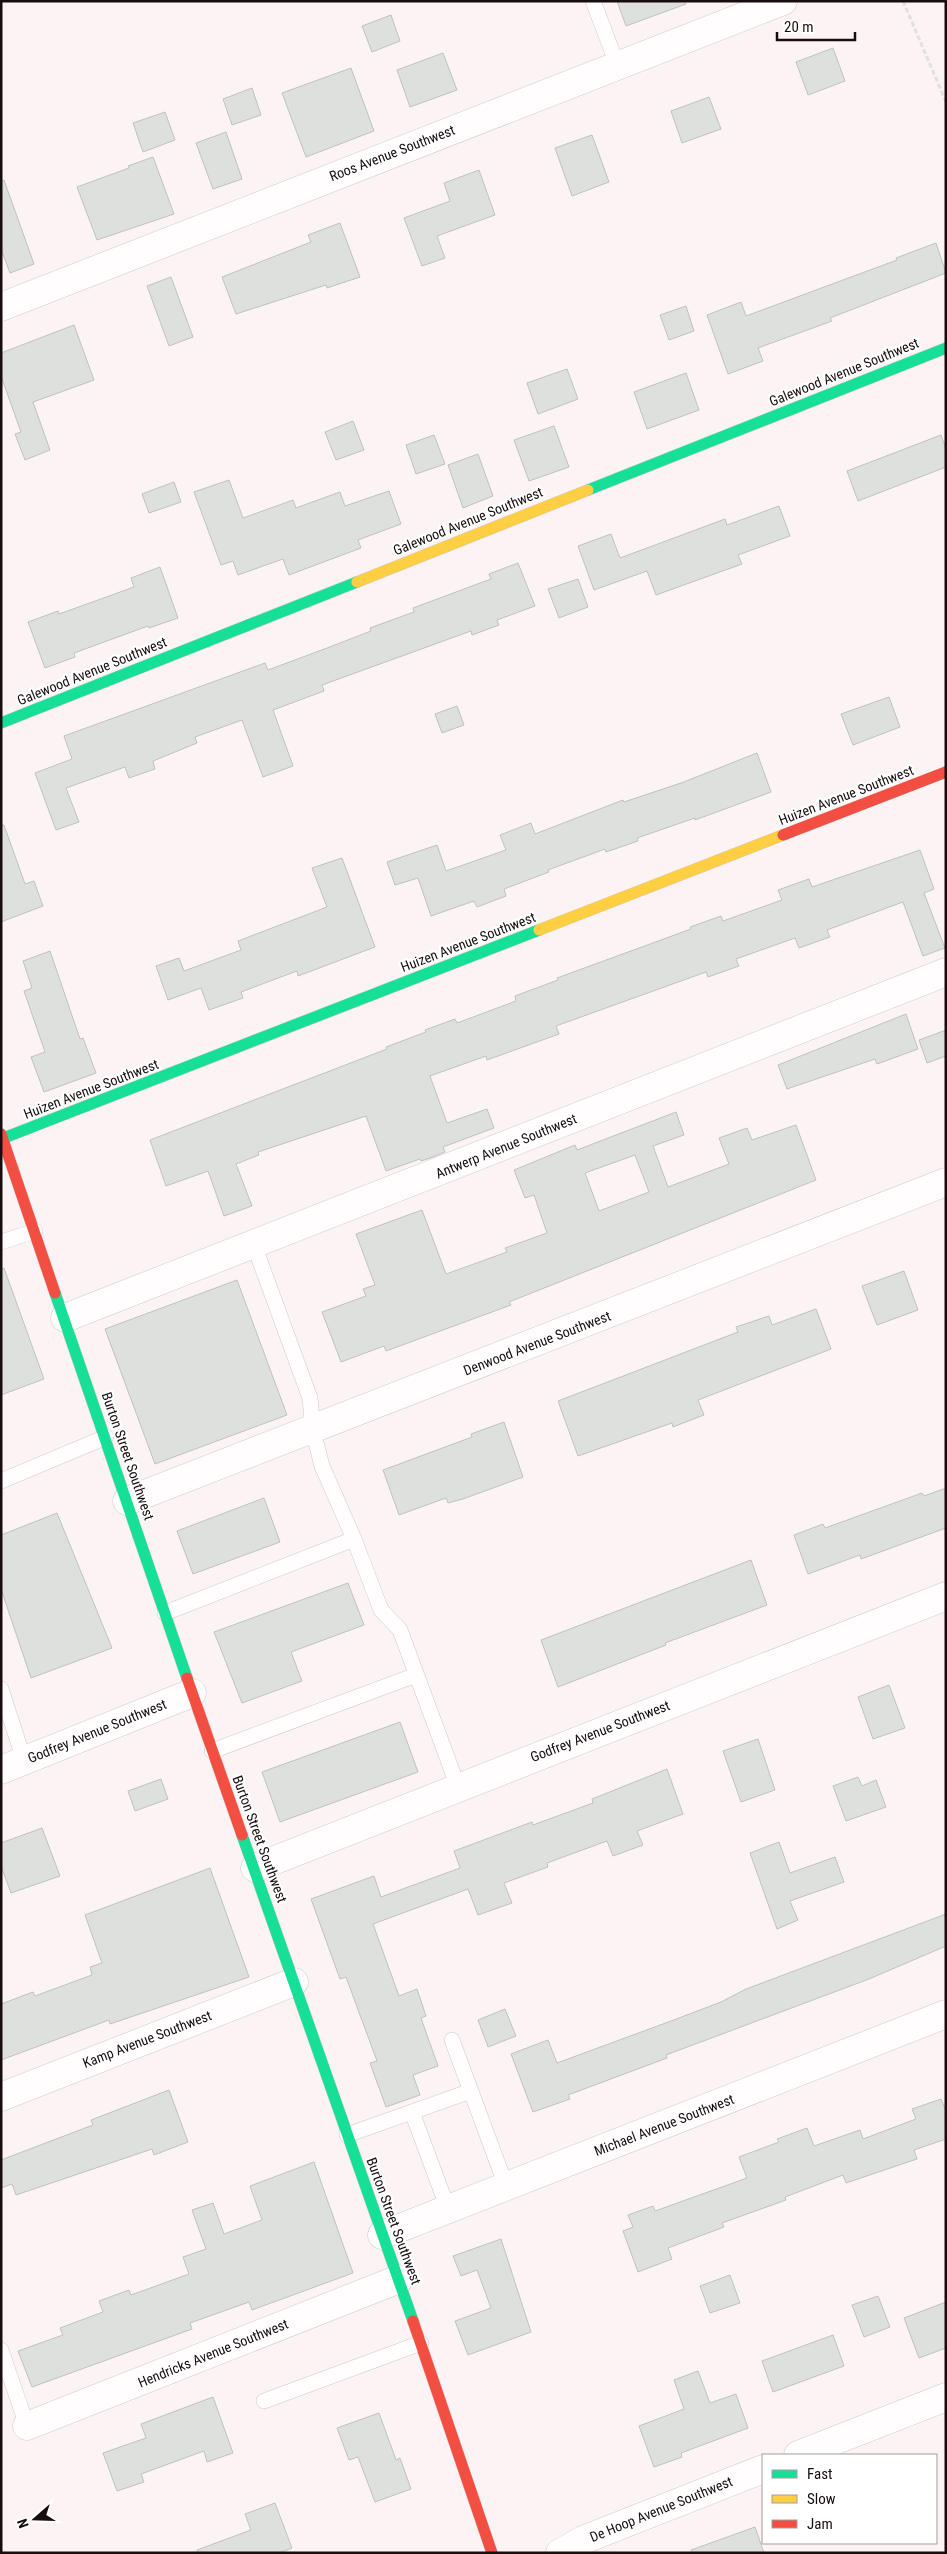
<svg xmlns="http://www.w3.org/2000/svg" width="947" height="2554" font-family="'Roboto Condensed',sans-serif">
  <rect width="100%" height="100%" fill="#fcf4f4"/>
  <g fill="#dee0dd" stroke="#c0c2bf" fill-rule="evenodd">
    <polygon points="617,1 685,1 686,4 626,26"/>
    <polygon points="391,15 400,41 372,52 362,26"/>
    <polygon points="833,48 845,81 808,95 796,62"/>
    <polygon points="443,53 457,90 410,107 397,70"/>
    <polygon points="351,68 374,131 306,157 282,93"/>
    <polygon points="252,88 261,115 232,125 223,99"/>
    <polygon points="709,97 721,129 682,143 671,111"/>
    <polygon points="165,112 175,140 143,152 133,123"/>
    <polygon points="226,132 242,179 213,189 196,143"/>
    <polygon points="592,135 609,182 572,196 555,148"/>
    <polygon points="153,157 174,214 97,240 77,187 129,168 128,166"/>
    <polygon points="479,170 495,215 437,236 445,258 422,266 404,218 450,201 444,183"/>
    <polygon points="4,180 34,264 10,273 1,249 1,181"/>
    <polygon points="340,223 360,277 327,288 326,285 236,314 222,277 311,242 308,235"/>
    <polygon points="936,243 946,273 830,318 832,321 758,348 763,361 728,374 707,315 741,302 746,316 897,260 896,258"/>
    <polygon points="171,277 193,337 169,346 147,286"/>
    <polygon points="686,306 694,331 669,340 660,315"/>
    <polygon points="74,325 94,380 33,402 50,450 25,460 15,434 21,432 1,376 1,353"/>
    <polygon points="567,369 578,399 538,414 527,383"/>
    <polygon points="686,373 699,410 647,429 634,392"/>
    <polygon points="353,421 364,450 336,460 325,432"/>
    <polygon points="554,426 569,467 529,481 514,440"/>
    <polygon points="434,435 445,464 416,474 406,445"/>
    <polygon points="941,435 946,449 946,467 858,501 847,471"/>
    <polygon points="478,454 493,496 463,508 448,465"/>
    <polygon points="229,480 243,518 293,500 296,508 340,492 345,506 389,491 401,524 358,540 361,548 289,575 283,559 238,575 233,561 221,565 194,492"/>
    <polygon points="174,482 181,502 149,513 142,494"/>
    <polygon points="779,506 790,536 738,555 742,564 656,595 647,571 594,590 578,546 611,534 620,558 725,519 727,525"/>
    <polygon points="518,563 535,606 497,620 499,625 472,635 471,631 322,685 324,691 273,710 293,766 263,777 242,720 195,737 197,743 153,761 155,769 129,778 125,767 66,788 79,822 56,830 35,773 72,759 64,736 265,663 268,670 327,648 371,631 370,628 414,612 413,608 491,579 489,574"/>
    <polygon points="160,567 178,618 149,628 148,626 74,653 75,657 45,668 28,622 58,611 59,614 134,587 131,578"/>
    <polygon points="578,579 588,607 559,618 548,589"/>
    <polygon points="889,697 900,727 853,745 841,714"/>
    <polygon points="457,706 464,725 442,733 435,714"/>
    <polygon points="757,753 771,792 695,820 695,818 637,838 638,841 606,852 605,849 548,870 549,872 504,889 506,896 477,907 474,901 431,916 418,878 395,885 387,862 437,845 446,871 506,850 500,835 531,823 535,834 623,800 624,802 681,783"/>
    <polygon points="1,825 4,825 25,884 34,881 43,906 1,922"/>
    <polygon points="920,850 934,889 924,893 945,948 923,956 903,902 827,930 830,937 799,948 795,938 736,959 739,966 708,977 706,972 556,1026 559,1034 487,1060 486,1056 430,1076 447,1123 487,1109 494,1128 443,1147 445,1152 433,1157 421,1161 420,1159 386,1171 366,1116 258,1152 259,1155 236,1164 252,1206 224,1216 208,1171 166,1186 150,1140 387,1049 386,1047 426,1032 425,1030 455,1019 457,1023 516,1001 515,996 558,980 557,978 691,929 690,927 721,916 723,921 782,900 778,890 809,879 812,887"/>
    <polygon points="342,858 375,947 298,976 297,971 241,992 243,998 209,1010 201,988 168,1000 156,966 179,958 184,971 241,950 238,941 327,907 312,868"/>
    <polygon points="50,951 80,1039 83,1038 96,1073 44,1092 31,1057 45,1052 24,991 32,988 23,961"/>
    <polygon points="906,1014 918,1049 877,1064 875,1059 787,1089 778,1065"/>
    <polygon points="946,1030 946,1056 927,1063 919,1040"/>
    <path d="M676,1112L684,1135L653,1146L668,1187L729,1164L719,1138L747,1128L752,1140L796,1125L816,1180L509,1302L511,1305L386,1351L384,1346L341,1362L322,1312L366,1296L363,1289L375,1285L356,1234L422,1210L446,1274L507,1252L505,1248L547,1233L534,1195L525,1198L514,1170L575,1145L577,1150ZM635,1155L649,1192L599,1211L585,1173Z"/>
    <polygon points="4,1268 44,1379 1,1395 1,1269"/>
    <polygon points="904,1271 918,1310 877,1325 862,1286"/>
    <polygon points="237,1280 287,1415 155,1464 105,1329"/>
    <polygon points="816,1309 831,1349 698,1400 704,1415 673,1427 672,1423 578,1456 558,1401 738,1332 736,1327 769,1316 772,1325"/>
    <polygon points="504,1422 523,1477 463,1499 448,1503 446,1498 399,1515 383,1470 472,1437 471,1434"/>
    <polygon points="946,1488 946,1528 861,1559 860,1555 808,1574 794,1535 823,1524 825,1528 922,1493 924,1496"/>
    <polygon points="264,1498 280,1542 193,1574 177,1531"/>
    <polygon points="57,1513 112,1648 31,1678 1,1589 1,1535"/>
    <polygon points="751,1560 767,1605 665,1643 666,1645 558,1687 541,1640"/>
    <polygon points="348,1583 364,1625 291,1652 302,1681 242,1703 214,1632"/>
    <polygon points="889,1685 905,1728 873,1739 858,1697"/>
    <polygon points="400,1722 418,1772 280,1822 262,1772"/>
    <polygon points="758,1739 775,1790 741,1802 723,1751"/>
    <polygon points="667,1769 683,1814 637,1831 643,1845 613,1856 607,1841 547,1863 548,1867 504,1883 512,1903 478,1915 468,1889 373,1924 399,1996 417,1989 426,2016 421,2018 438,2066 413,2075 420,2095 386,2107 370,2063 377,2061 346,1977 340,1979 311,1899 374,1876 381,1897 460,1868 454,1851 532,1822 533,1825 593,1803 592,1799"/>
    <polygon points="858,1777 862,1786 876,1780 886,1807 846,1821 833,1786"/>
    <polygon points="161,1779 168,1799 135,1811 128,1791"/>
    <polygon points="42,1828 60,1876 11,1893 1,1866 1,1843"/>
    <polygon points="779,1842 790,1873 835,1857 844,1882 790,1901 798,1920 777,1929 750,1853"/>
    <polygon points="210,1868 249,1977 110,2024 109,2020 1,2060 1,2004 33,1992 35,1996 92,1975 90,1967 102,1963 85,1915"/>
    <polygon points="946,1914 946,1946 869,1979 666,2055 667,2058 568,2095 570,2099 533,2112 511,2054 548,2040 557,2063 671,2021 721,2002 746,1989"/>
    <polygon points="505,2009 516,2036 488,2047 478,2020"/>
    <polygon points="169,2090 188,2142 154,2155 152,2149 16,2195 12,2184 1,2188 1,2160 93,2125 91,2120"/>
    <polygon points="941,2099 946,2111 946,2139 914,2150 917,2159 846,2183 843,2175 785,2197 786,2200 722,2223 724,2227 668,2248 672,2259 638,2272 623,2231 633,2227 628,2215 653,2206 655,2211 747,2178 739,2157 779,2142 777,2139 807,2128 814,2146 860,2130 863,2139 916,2119 912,2109"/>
    <polygon points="314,2162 353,2273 252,2310 249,2302 190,2323 192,2329 32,2387 18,2351 63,2335 60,2328 103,2312 99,2301 129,2290 131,2295 189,2274 183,2257 206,2249 192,2210 213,2203 224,2234 262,2220 250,2186"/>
    <polygon points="501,2239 531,2332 468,2355 455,2321 491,2308 477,2270 461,2276 453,2256"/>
    <polygon points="730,2275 740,2303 710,2313 700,2286"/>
    <polygon points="878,2296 890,2327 864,2337 852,2305"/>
    <polygon points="946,2302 946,2348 919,2358 904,2318"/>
    <polygon points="833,2335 844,2366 773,2392 762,2361"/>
    <polygon points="698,2371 710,2403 736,2394 748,2428 681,2453 682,2457 654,2467 639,2426 684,2409 674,2380"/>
    <polygon points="213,2397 233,2453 207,2462 204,2451 141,2474 144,2482 117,2491 103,2453 146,2438 141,2424"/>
    <polygon points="379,2413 396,2460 400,2458 411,2489 375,2502 358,2457 349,2460 337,2428"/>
    <polygon points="275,2503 292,2548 279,2553 197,2553 197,2550 251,2530 245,2514"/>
    <polygon points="755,2527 764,2553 692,2553 691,2550"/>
  </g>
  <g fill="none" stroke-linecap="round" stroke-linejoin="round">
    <defs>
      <g id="lane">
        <polyline points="593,1 617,64"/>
        <polyline points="1,1242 35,1231"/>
        <polyline points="254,1245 310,1398 313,1431 322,1466 354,1539 381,1610 400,1630 458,1787"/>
        <polyline points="1,1481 106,1437"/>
        <polyline points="165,1613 354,1539"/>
        <polyline points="1,1689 24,1760"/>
        <polyline points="212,1751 416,1675"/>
        <polyline points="452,2040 506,2186"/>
        <polyline points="412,2112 448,2209"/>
        <polyline points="347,2135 471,2091"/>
        <polyline points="1,2350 27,2426"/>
        <polyline points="264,2401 421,2343"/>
      </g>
      <g id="street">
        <polyline points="1,307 783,1"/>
        <polyline points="65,1318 946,972"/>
        <polyline points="127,1501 946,1182"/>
        <polyline points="1,1770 192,1693"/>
        <polyline points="255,1868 946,1596"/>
        <polyline points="1,2097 294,1982"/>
        <polyline points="382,2235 946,2014"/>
        <polyline points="27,2426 399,2279"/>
        <polyline points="798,2455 946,2397"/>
        <polyline points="560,2553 583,2540 763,2469"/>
      </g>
      <g id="fast">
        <polyline points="588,490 946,348"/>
        <polyline points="1,723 357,582"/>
        <polyline points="1,1139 539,930"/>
        <polyline points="55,1293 187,1678"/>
        <polyline points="242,1835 413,2321"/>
      </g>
      <g id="slow">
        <polyline points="357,582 588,490"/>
        <polyline points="539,930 783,835"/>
      </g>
      <g id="jam">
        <polyline points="783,835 946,772"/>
        <polyline points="1,1134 55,1293"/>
        <polyline points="187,1678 242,1835"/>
        <polyline points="413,2321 492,2553"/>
      </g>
    </defs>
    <use href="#lane" stroke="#d2c8c9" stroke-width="16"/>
    <use href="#street" stroke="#d2c8c9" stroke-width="29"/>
    <use href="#fast" stroke="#d2c8c9" stroke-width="12"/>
    <use href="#slow" stroke="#d2c8c9" stroke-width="12"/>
    <use href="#jam" stroke="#d2c8c9" stroke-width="12"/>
    <polyline stroke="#e2e0e0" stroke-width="3" stroke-dasharray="5 2.5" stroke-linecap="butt" points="903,1 946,102"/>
    <use href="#lane" stroke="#fffdfd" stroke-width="15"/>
    <use href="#street" stroke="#fffdfd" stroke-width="28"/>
    <use href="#fast" stroke="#16e098" stroke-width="11"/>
    <use href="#slow" stroke="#ffcf43" stroke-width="11"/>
    <use href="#jam" stroke="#f24e42" stroke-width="11"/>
  </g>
  <g text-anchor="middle" stroke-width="4.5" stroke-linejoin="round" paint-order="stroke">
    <g font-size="14" fill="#180d0e" stroke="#fff">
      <text transform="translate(392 153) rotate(-21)" y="5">Roos Avenue Southwest</text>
      <text transform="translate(844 372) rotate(-22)" y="5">Galewood Avenue Southwest</text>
      <text transform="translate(468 521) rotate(-22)" y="5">Galewood Avenue Southwest</text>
      <text transform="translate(92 671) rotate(-22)" y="5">Galewood Avenue Southwest</text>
      <text transform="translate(846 795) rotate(-21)" y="5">Huizen Avenue Southwest</text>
      <text transform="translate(468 942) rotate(-21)" y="5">Huizen Avenue Southwest</text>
      <text transform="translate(91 1089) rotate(-21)" y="5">Huizen Avenue Southwest</text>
      <text transform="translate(506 1146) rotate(-22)" y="5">Antwerp Avenue Southwest</text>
      <text transform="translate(537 1343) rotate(-21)" y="5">Denwood Avenue Southwest</text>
      <text transform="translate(128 1456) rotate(71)" y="5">Burton Street Southwest</text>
      <text transform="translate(97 1731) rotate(-22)" y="5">Godfrey Avenue Southwest</text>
      <text transform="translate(600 1731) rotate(-21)" y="5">Godfrey Avenue Southwest</text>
      <text transform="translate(260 1839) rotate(70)" y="5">Burton Street Southwest</text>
      <text transform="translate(147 2039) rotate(-21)" y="5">Kamp Avenue Southwest</text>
      <text transform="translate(664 2125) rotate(-21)" y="5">Michael Avenue Southwest</text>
      <text transform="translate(394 2221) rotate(70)" y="5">Burton Street Southwest</text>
      <text transform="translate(213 2353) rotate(-22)" y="5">Hendricks Avenue Southwest</text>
      <text transform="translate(661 2509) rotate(-22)" y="5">De Hoop Avenue Southwest</text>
    </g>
  </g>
  <rect width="947" height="2554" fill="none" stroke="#180d0e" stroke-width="5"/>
  <rect x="762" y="2454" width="175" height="90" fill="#ffffff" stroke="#a39e9f"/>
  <rect x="772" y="2470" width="25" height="8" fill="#16e098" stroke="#a39e9f"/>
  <text x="807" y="2479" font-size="15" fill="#180d0e">Fast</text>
  <rect x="772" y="2495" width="25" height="8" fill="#ffcf43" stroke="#a39e9f"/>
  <text x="807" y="2504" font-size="15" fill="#180d0e">Slow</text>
  <rect x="772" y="2520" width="25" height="8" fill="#f24e42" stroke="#a39e9f"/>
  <text x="807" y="2529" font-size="15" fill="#180d0e">Jam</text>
  <g transform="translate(35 2519) rotate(250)" stroke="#ffffff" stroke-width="4" paint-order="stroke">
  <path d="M0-4L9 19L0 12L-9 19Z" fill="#180d0e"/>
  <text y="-8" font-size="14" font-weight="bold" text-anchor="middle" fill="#180d0e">N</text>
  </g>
  <path d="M777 32v8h78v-8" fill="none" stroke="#180d0e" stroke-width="2.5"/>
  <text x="784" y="32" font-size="15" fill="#180d0e" stroke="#ffffff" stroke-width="4" paint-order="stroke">20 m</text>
</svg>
